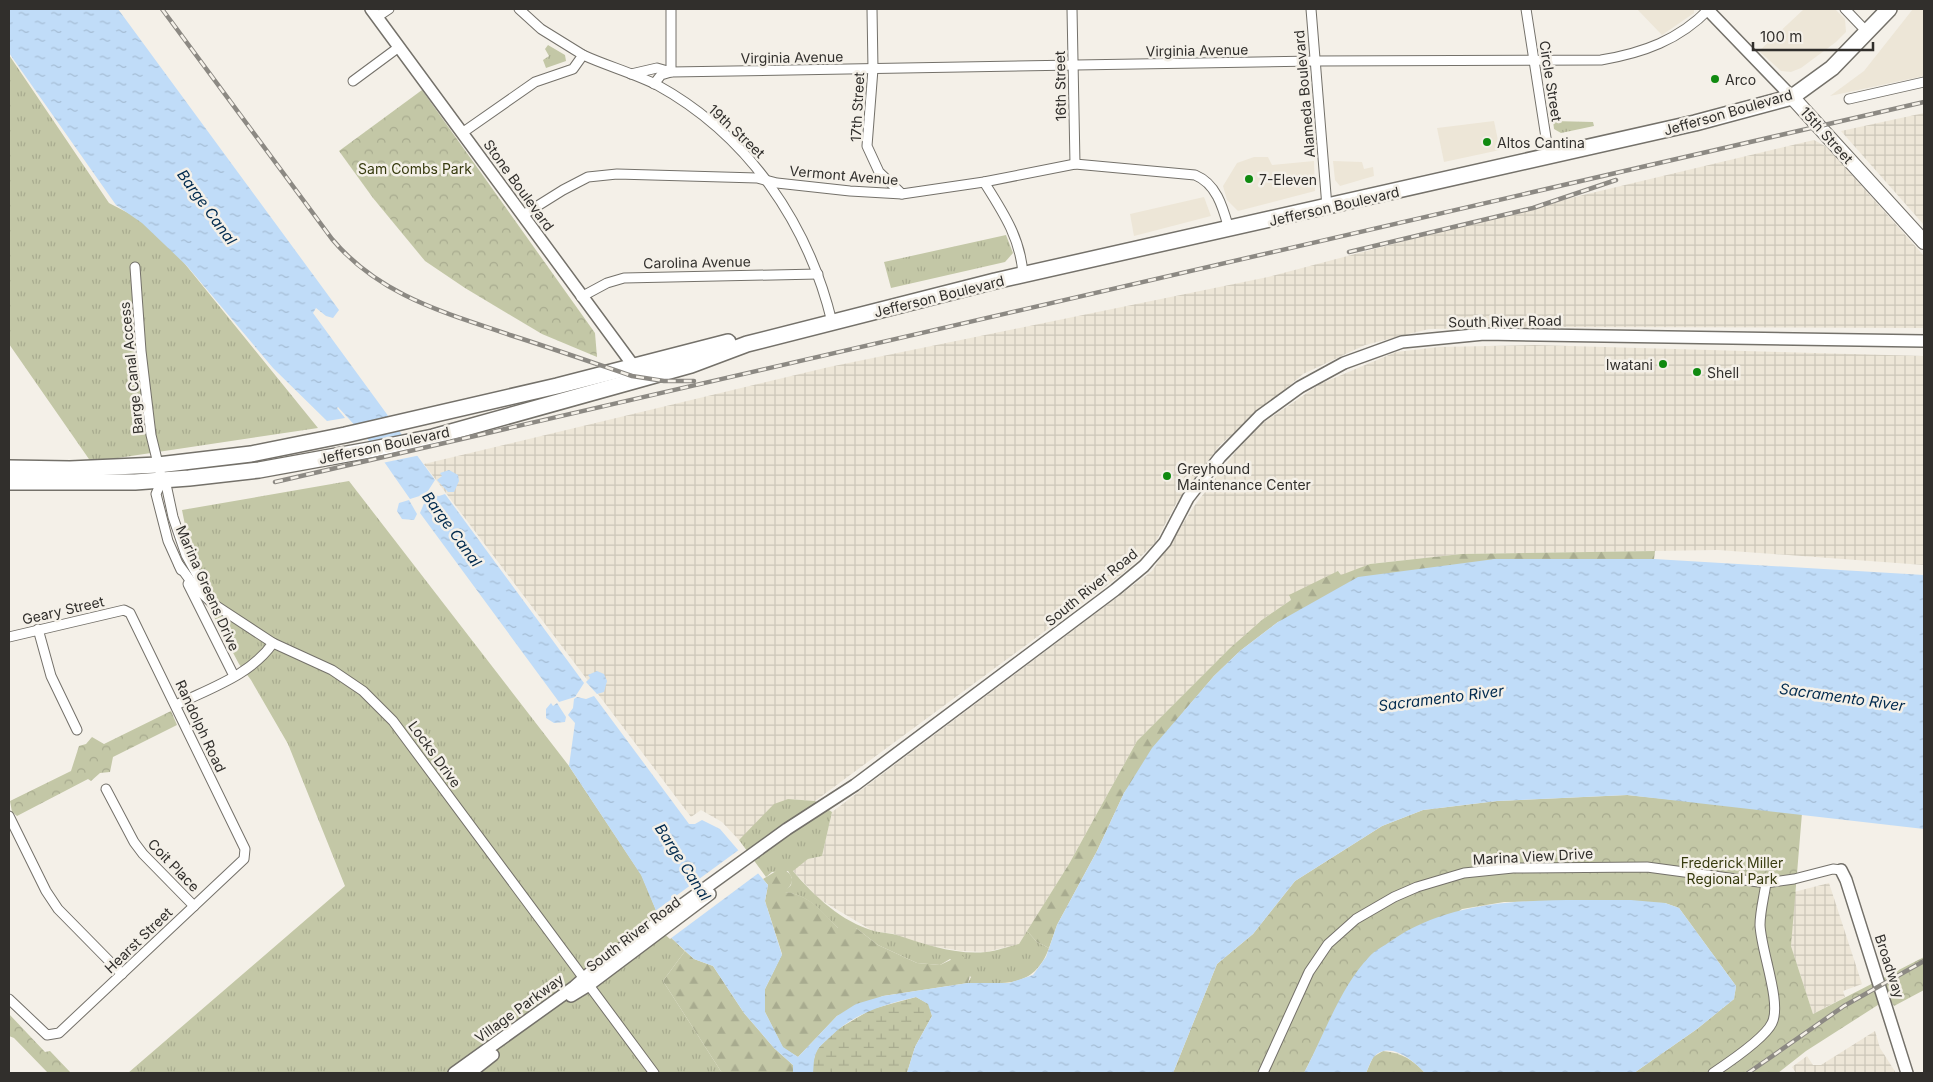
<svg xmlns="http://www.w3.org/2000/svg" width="1933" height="1082" font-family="Inter,sans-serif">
<defs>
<pattern id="industrial-grid" width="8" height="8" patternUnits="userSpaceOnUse" patternTransform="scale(1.25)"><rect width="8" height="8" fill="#ede6d7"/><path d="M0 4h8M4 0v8" fill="none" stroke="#ccc6b9"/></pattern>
<pattern id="grass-tufts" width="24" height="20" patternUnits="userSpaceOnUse" patternTransform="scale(1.25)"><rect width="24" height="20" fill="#c3c7a6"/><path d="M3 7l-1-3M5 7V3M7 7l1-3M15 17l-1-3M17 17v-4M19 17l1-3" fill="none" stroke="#a8ab8f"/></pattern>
<pattern id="forest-firs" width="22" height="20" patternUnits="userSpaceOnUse" patternTransform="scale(1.25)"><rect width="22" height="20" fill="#c3c7a6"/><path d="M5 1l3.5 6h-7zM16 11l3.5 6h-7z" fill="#a8ab8f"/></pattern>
<pattern id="wetland-marsh" width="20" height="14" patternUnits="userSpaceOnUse" patternTransform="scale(1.25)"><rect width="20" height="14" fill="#c3c7a6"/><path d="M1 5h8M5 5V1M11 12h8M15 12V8" fill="none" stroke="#a8ab8f"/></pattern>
<pattern id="park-crowns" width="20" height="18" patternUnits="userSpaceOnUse" patternTransform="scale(1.25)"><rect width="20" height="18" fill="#c3c7a6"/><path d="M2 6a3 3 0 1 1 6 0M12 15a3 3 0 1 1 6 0" fill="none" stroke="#a8ab8f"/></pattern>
<pattern id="water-ripples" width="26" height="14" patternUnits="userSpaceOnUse" patternTransform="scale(1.25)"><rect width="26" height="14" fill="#c0dcf8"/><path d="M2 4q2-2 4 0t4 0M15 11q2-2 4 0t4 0" fill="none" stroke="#a5bdd5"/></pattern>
</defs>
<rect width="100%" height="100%" fill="#f4f0e8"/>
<g fill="#ede6d7">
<polygon points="1637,9 1694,9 1694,13 1662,35"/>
<polygon points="1804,9 1835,9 1845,19 1846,32 1836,42 1801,68 1791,72 1781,71 1759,51"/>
<polygon points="1913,9 1924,9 1924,76 1830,96 1864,71"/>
<polygon points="1494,121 1500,150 1444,162 1437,128"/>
<polygon points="1254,157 1268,157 1272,165 1314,161 1315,191 1238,211 1227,200 1223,186 1237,163"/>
<polygon points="1333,161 1362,162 1364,169 1373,167 1374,176 1340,186 1335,180"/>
<polygon points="1204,197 1211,216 1134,236 1130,214"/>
</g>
<g fill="url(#industrial-grid)">
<polygon points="1924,113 1924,225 1841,131"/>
<polygon points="1814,140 1827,147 1924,256 1924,328 1551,327 1429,329 1365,345 1303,374 1220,445 1177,502 1155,543 1122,574 815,801 788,799 739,840 722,822 701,810 691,817 424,464 829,367 1268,277 1537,206"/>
<polygon points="1534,345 1924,356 1924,565 1718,550 1461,554 1370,564 1341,576 1339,571 1289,596 1291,600 1263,619 1230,648 1137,741 1069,864 1019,944 986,952 961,951 920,944 894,934 873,931 819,899 792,870 808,859 822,856 832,812 1152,571 1195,505 1237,450 1263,423 1320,384 1396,352 1439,347"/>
<polygon points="1829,883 1862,984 1843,991 1845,997 1813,1014 1791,946 1794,892"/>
<polygon points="1875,1031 1880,1048 1896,1073 1796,1073 1792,1067 1807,1056 1813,1065 1821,1065"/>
</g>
<g fill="url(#grass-tufts)">
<polygon points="548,45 565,55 566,61 546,68 543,60 549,56 545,49"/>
<polygon points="9,55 109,203 155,227 318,428 91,462 9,344"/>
<polygon points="1553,121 1593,122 1594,126 1561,133 1554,129"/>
<polygon points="1006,235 1013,253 1005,262 891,288 884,262"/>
<polygon points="349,481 569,766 642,876 665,932 685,951 663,981 722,1073 128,1073 345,886 288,744 251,680 239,664 197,585 182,510"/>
<path d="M 788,799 L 815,801 L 832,812 L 822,856 L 808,859 L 793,871 C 814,896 842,922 874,931 C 883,933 892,933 900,936 C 927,945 957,955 986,952 C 997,951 1009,946 1019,944 L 1027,931 L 1037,942 L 1049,948 C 1034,989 1004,983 968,983 L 971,977 L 950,959 L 940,965 L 917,963 L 878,945 L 856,928 L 838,928 C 822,912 808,894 784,892 L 791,885 L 792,878 L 788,871 L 772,872 L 766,877 L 739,840 L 774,804 Z"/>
</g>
<g fill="url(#forest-firs)">
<polygon points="1655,551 1654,559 1495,559 1278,622 1240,651 1214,676 1185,710 1124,793 1097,851 1057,925 1049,948 1037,942 1027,931 1069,864 1137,741 1230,648 1263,619 1291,600 1289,595 1338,571 1341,575 1370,564 1461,554"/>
<path d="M 781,868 C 795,875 795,881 785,892 C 808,894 823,912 838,928 L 856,928 L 878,945 L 917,963 L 940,965 L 961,955 L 968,960 L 972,968 L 968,983 L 883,996 L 837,1016 L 798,1057 L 783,1048 L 765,1012 L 765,989 L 782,954 L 765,901 L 768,885 L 763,879 Z"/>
<polygon points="685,951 694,959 713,966 744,1013 774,1048 793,1065 793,1073 722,1073 663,981"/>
</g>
<polygon fill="url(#wetland-marsh)" points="916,997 929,1004 932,1016 915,1047 907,1073 813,1073 813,1062 817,1049 838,1029 872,1009"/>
<g fill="url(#park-crowns)">
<polygon points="422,90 595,333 597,357 542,334 465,288 425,261 373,198 339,151"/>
<polygon points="171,711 177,725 113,757 110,772 100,773 91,781 88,779 17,816 12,812 10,801 71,771 79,746 86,744 92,737 104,744"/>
<polygon points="1627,795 1802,813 1791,946 1813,1014 1924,957 1924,990 1894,1006 1892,1003 1881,1003 1806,1051 1778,1073 1634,1073 1697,1029 1734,999 1736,986 1679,908 1665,903 1571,901 1504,902 1462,909 1346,990 1304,1073 1173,1073 1217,964 1253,934 1295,881 1382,826 1423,810 1497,801"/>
<polygon points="9,1014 45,1052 50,1051 71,1073 48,1073 14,1038 9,1036"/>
<path d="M 1383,1051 C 1402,1053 1412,1059 1425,1073 L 1366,1073 L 1373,1057 Z"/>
</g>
<g fill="url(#water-ripples)">
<polygon points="9,9 118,9 339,310 333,318 326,316 316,308 313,313 435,480 426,494 410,499 371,443 338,407 337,408 345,418 327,421 273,368 187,266 142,223 116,205 9,53"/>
<polygon points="449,470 458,475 459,481 454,492 448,492 437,480 442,476 440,473"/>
<polygon points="428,494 439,496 445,494 584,683 575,697 559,702 420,513"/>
<polygon points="409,500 417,514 414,520 402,519 397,511 399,503"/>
<path d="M 1495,559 L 1654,559 L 1924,575 L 1924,829 L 1627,795 L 1497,801 L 1423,810 L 1382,826 L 1295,881 L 1253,934 L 1217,964 L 1173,1073 L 907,1073 L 915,1047 L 932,1016 L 928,1004 L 916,997 C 883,1005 854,1013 830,1037 C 826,1041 819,1046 817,1051 C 813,1058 814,1066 813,1073 L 793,1073 L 793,1065 L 774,1048 L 744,1013 L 713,966 L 694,959 L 665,932 L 641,875 L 569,766 L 575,723 L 568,715 L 573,708 L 574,699 L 577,697 L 586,699 L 594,696 L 689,824 L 695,824 L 702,820 L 720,829 L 768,885 L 765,901 L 782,955 L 765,989 L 765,1012 L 783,1047 L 798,1057 L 837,1016 L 856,1004 L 883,996 L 968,983 L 1009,983 L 1033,975 L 1046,957 L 1057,925 L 1097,851 L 1124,793 L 1152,748 L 1214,676 L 1240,651 L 1278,622 L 1358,577 Z"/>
<polygon points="597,671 604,674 607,681 604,692 597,694 586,682 590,678 588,675"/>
<polygon points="551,703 553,706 557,703 566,717 565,722 554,723 546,718 546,709"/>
<path d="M 1631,900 L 1665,903 L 1679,908 L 1736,986 L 1734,999 L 1697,1029 L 1634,1073 L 1425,1073 C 1414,1061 1388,1039 1373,1058 C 1370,1062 1368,1069 1366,1073 L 1304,1073 C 1323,1037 1341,986 1369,957 C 1375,950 1384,946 1391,941 C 1460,893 1551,901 1631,900 Z"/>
</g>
<g fill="#f4f0e8">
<polygon points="407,436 421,455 382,463 369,445"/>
<polygon points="740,849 760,872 670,939 663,933 654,912"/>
</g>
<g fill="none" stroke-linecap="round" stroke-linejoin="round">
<g stroke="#74716a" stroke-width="11">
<g id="minor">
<polyline points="519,9 541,29 583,55"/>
<polyline points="872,9 873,69 867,146 879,172 902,194"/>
<polyline points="1072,9 1075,164"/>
<polyline points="1311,9 1327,207"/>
<polyline points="1526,9 1549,157"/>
<polyline points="1845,9 1868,33"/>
<polyline points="377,17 389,9"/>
<polyline points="631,74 657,68 671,72 671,9"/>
<polyline points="353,81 399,47"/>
<path d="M 654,84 L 661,75 L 671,72 L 1315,61 L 1601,60 C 1643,53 1679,40 1709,9"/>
<polyline points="1849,99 1924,82"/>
<path d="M 462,133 L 535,82 L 573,69 L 583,55 C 607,66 633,73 657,85 C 748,135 808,223 832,322"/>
<path d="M 984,182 C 1003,212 1021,239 1023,275"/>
<path d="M 523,215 L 563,190 L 588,177 L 617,174 L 757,178 L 777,183 L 850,191 L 902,194 L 984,182 L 1075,164 L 1195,175 C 1217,184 1223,208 1229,229"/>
<polyline points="135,267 141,351 151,435 162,480 167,489 173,517 186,555 209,596"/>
<polyline points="581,297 607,283 624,278 818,274"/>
<polyline points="162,480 156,494 168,541 181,570"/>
<polyline points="179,565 195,587 212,603 273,643 332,670 363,691 393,721 654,1073"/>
<polyline points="188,584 234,676"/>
<polyline points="38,629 51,676 77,730"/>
<polyline points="9,637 124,610 130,613 245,849 244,859 59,1033 47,1035 9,999"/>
<path d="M 176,705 C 210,688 251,675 273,643"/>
<polyline points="106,789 134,842 143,854 194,906"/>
<polyline points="9,816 46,891 58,909 122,974"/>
<polyline points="1263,1073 1309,972 1328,944 1356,919 1394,897 1417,887 1464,873 1513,868 1647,867 1766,883 1794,879 1833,869 1841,870"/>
<path d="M 1713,1073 C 1728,1063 1765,1038 1772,1023 C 1782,1003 1761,951 1760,925 C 1760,912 1764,897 1766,883"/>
</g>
</g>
<g stroke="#74716a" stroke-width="14">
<g id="tertiary">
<polyline points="371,9 638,372"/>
<polyline points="1707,9 1792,97"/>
<polyline points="1841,870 1846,880 1907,1073"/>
<polyline points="571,996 589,985 710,894"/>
<polyline points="454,1073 574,987 599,965 787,829 855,785 1115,590 1144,566 1165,542 1188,498 1220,457 1260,416 1300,387 1344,363 1402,342 1484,334 1924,341"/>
<polyline points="470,1073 493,1055"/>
</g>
</g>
<g stroke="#74716a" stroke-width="16">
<polyline id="secondary" points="1792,97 1924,242"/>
</g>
<g stroke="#74716a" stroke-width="18">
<g id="primary">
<polyline points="9,468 70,469 158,465 251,454 345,435 557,386 728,342"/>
<polyline points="9,482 135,482 189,478 259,470 369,450 433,437 691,365 747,344 995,281 1695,123 1792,97 1832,68 1889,9"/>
</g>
</g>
<use href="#minor" stroke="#fff" stroke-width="9"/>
<use href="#tertiary" stroke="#fff" stroke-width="11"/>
<use href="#secondary" stroke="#fff" stroke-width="14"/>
<use href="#primary" stroke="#fff" stroke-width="15"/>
<g stroke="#8c8983" stroke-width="4.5">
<g id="rail">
<path d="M 162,9 L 332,239 C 379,295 443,312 510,335 C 551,348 591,362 632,376 L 664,381 L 694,381"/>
<polyline points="1349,252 1533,208 1616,180"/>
<polyline points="275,482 1924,102"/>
<polyline points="1748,1073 1844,1006 1924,961"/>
</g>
</g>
<use href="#rail" stroke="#f4f0e8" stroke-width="2.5" stroke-dasharray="8" stroke-linecap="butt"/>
</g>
<g fill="#108a10" stroke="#f4f0e8" stroke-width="2">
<circle cx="1715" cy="79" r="5"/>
<circle cx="1487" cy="142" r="5"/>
<circle cx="1249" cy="179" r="5"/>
<circle cx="1663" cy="364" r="5"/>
<circle cx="1697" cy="372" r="5"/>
<circle cx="1167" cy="476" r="5"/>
</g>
<g text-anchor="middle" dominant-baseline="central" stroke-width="5" stroke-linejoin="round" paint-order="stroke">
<g font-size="14" fill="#312f2c" stroke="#f4f0e8">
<text transform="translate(1197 50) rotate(-1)">Virginia Avenue</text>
<text transform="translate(792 57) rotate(-1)">Virginia Avenue</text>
<text transform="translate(1551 81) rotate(81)">Circle Street</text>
<text transform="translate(1060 86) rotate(-91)">16th Street</text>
<text transform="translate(1304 94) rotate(-95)">Alameda Boulevard</text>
<text transform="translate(857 107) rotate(-87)">17th Street</text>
<text transform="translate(1728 112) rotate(-16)">Jefferson Boulevard</text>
<text transform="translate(737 131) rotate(43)">19th Street</text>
<text transform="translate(1827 135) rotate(48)">15th Street</text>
<text transform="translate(844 175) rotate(5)">Vermont Avenue</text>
<text transform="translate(519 185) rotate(54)">Stone Boulevard</text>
<text transform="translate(1334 206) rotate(-13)">Jefferson Boulevard</text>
<text transform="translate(697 262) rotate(-1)">Carolina Avenue</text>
<text transform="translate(939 296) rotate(-14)">Jefferson Boulevard</text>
<text transform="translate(1505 321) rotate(-1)">South River Road</text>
<text transform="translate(131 368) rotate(-96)">Barge Canal Access</text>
<text transform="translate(384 445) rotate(-12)">Jefferson Boulevard</text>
<text transform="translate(1091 587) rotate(-39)">South River Road</text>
<text transform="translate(208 588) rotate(66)">Marina Greens Drive</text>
<text transform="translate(63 610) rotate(-13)">Geary Street</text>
<text transform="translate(201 726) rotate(65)">Randolph Road</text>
<text transform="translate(435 754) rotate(54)">Locks Drive</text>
<text transform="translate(1533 856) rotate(-3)">Marina View Drive</text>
<text transform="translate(174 865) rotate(46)">Coit Place</text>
<text transform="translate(633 934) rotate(-37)">South River Road</text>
<text transform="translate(138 940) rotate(-44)">Hearst Street</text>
<text transform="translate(1890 966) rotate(72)">Broadway</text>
<text transform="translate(519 1008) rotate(-36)">Village Parkway</text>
</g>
<g font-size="14" fill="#312f2c" stroke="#f4f0e8" text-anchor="start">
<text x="1725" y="79">Arco</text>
<text x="1497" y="142">Altos Cantina</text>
<text x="1259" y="179">7-Eleven</text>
<text x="1653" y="364" text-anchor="end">Iwatani</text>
<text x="1707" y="372">Shell</text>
<text x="1177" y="468">Greyhound<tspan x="1177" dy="16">Maintenance Center</tspan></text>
</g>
<g font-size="14" fill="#373b0f" stroke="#f4f0e8">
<text x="415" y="168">Sam Combs Park</text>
<text x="1732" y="862">Frederick Miller<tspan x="1732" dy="16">Regional Park</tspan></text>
</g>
<g font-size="15" font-style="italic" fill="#002a4e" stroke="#f4f0e8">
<text transform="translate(207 207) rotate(54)">Barge Canal</text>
<text transform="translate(452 529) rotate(54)">Barge Canal</text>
<text transform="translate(1842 697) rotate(8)">Sacramento River</text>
<text transform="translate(1441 698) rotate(-7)">Sacramento River</text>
<text transform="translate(683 862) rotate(57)">Barge Canal</text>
</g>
</g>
<rect width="1933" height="1082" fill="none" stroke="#312f2c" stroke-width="20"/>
<path d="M1753 42v8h120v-8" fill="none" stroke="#312f2c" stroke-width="2.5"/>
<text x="1760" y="42" font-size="15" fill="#312f2c" stroke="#f4f0e8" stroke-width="4" paint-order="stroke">100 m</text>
</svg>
